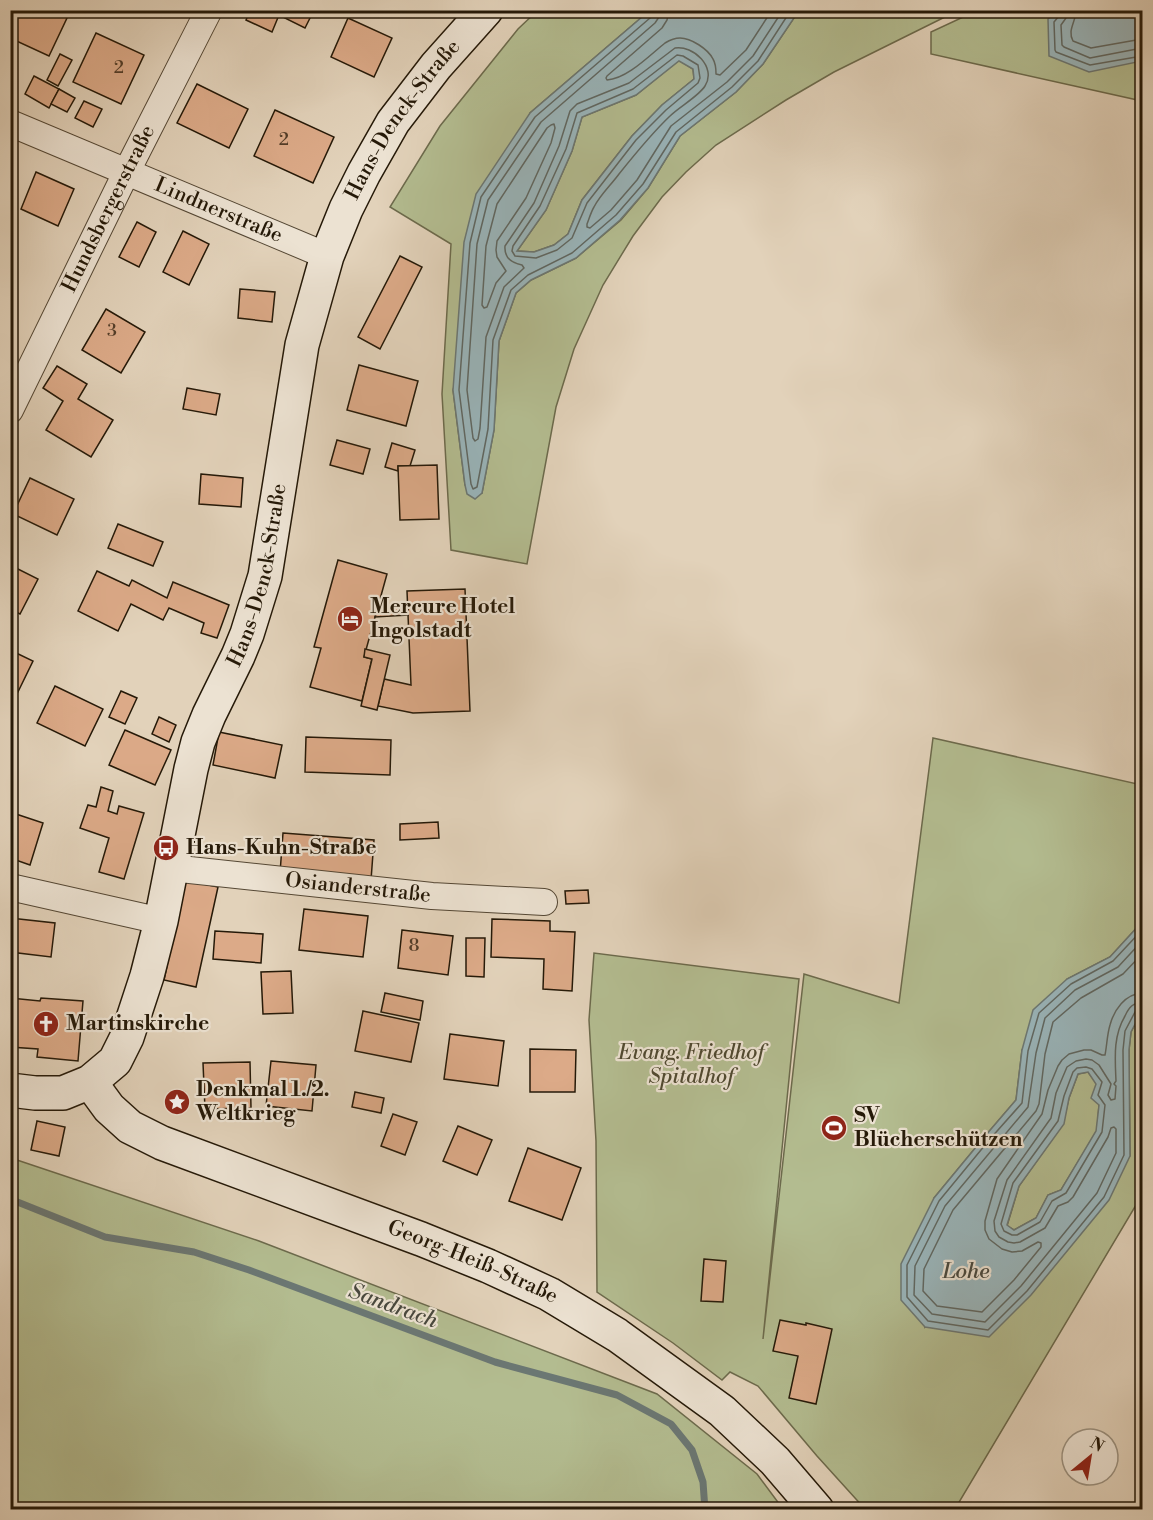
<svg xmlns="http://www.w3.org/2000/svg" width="1153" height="1520" font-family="'Libre Bodoni',serif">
<rect width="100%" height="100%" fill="#e2d2ba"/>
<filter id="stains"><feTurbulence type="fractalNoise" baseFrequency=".00333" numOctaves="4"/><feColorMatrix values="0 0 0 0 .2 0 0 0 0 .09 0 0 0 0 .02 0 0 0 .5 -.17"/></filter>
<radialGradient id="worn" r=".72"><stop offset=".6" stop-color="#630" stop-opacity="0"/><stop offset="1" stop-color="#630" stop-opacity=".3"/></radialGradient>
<g fill="#b3bc90" stroke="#6c6a4c" stroke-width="1.5">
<polygon points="537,11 649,11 530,113 453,390 465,485 482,493 494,430 499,341 516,293 531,280 576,258 621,220 648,188 680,136 736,92 763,64 794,18 797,11 957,11 834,72 786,100 716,145 686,172 662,197 633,236 603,285 574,349 556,407 527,564 451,550 442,394 451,244 390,207 440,126 518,29"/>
<polygon points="976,11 1142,11 1142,101 931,54 931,32"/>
<polygon points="679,60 693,69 694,79 662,105 632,136 582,200 568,234 554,245 534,252 517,251 546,210 572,151 582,117 636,95"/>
<polygon points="933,738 1142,785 1142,922 1110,957 1067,979 1022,1050 1016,1100 986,1135 934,1198 925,1327 1130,1156 1129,1050 1131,1032 1142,1011 1142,1195 955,1509 865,1509 817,1456 758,1386 730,1372 722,1380 673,1343 597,1292 596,1141 589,1020 594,953 799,979 763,1339 804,974 899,1003"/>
<polygon points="1088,1072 1097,1084 1099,1105 1097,1131 1061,1190 1048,1195 1036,1218 1014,1230 1007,1226 1019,1186 1063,1124 1069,1098 1078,1074"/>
<polygon points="11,1158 259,1241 657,1394 757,1474 783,1509 11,1509"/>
</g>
<g fill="#99b5bb" stroke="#6b7773" stroke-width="1.5" fill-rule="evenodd">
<path d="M 649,11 L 797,11 L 794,18 L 763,64 L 736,92 L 680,136 L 648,188 L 620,220 L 576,258 L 531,280 L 516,293 L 499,341 L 494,430 L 482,493 L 475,499 L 467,494 L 465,485 L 453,390 L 464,242 L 476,194 L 530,113 ZM 679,61 L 693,69 L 694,79 L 662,105 L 632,136 L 582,200 L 568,234 L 554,245 L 534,252 L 517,251 L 546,210 L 572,151 L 582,117 L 636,95 Z"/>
<polygon points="1056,11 1142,11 1142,61 1089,72 1049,56 1048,19"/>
<path d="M 1142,922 L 1142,1011 L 1131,1032 L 1129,1050 L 1130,1156 L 1109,1200 L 1031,1295 L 989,1337 L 925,1327 L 901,1300 L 901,1264 L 934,1198 L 986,1135 L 1016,1100 L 1022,1050 L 1033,1010 L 1067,979 L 1110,957 ZM 1088,1072 L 1096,1084 L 1091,1098 L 1099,1105 L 1096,1131 L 1061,1190 L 1048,1195 L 1036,1218 L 1014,1230 L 1007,1225 L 1019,1186 L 1064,1124 L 1069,1098 L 1078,1074 Z"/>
</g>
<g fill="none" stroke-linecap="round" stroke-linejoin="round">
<g stroke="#5f6762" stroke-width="1.5">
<polyline points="652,10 650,18 535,117 481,197 470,243 459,390 471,484 473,489 477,487 488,429 493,340 511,290 528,275 572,253 616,215 643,184 676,132 732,87 758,61 791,10"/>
<path d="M 660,10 L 659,17 L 655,23 L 541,122 L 488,200 L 477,244 L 467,390 L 473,438 L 475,441 L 478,439 L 480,428 L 486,337 L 504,287 L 524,268 L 522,265 C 511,263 504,258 505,246 L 534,203 L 559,146 L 570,111 L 577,104 L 629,83 L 675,48 C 693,45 717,67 705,86 C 699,96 679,107 670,116 C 651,134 635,154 619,174 C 611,185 600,195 594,207 C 591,212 589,219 587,224 L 587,227 L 590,228 L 611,210 L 637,180 L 671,126 L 727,82 L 753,56 L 783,10"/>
<path d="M 669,10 L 667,20 L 662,28 L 607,76 L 606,78 L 607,80 C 627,79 650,55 665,43 C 670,40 674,38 680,38 C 691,38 708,49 713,59 C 716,64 716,69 716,74 L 720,75 L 746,50 L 772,10"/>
<polyline points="1060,10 1059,16 1054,22 1055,50 1056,52 1090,65 1142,56"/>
<polyline points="1067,10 1066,18 1061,25 1062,45 1064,47 1090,58 1142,48"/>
<path d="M 1076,10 C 1076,22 1067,30 1073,41 L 1091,48 L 1142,39"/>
<polygon points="677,55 683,56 698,65 700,78 698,83 666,110 636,140 587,203 572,238 557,250 536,258 515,256 512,251 513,246 540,206 566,149 577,113 633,89"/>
<polygon points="554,124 555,128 551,143 526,198 497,241 496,250 497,257 506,271 496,283 487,307 484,308 482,305 486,246 497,204 547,128 551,125"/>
<polyline points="1142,930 1113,961 1071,984 1039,1013 1028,1051 1022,1103 990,1139 939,1201 907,1265 907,1297 928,1321 988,1330 1027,1291 1104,1197 1124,1155 1123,1050 1125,1031 1135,1012 1139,1010 1142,1010"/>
<path d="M 1142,941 L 1118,967 L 1075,990 L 1045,1018 L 1036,1053 L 1028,1107 L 945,1206 L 915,1266 L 914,1295 L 932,1314 L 985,1322 L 1021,1286 L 1097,1193 L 1116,1153 L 1116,1129 L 1114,1127 L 1111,1128 L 1108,1137 L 1073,1197 L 1068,1202 L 1058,1206 L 1045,1228 L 1020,1242 L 1014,1243 L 1008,1242 L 999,1237 L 995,1231 L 994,1221 L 1007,1180 L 1051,1118 L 1056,1093 L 1067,1067 L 1076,1061 L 1086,1059 L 1092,1060 L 1099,1065 L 1111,1084 L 1108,1095 L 1111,1100 L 1115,1099 L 1116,1086 L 1114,1084 L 1116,1081 C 1115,1058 1113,1036 1125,1016 C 1129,1007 1133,1003 1142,1002"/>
<path d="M 1142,954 L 1123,974 L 1081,998 L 1053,1022 L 1045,1054 L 1039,1104 L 1036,1111 L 953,1210 L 924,1269 L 923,1291 L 937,1306 L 982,1312 L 1014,1280 L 1041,1247 L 1041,1243 L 1038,1242 L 1022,1251 L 1012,1252 L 1002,1249 L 989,1239 L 985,1230 L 985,1221 L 997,1179 L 1042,1114 L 1048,1090 L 1058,1066 L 1062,1060 L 1069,1054 L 1084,1050 L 1091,1050 L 1102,1055 L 1105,1055 C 1107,1045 1107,1035 1110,1025 C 1114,1010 1125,994 1142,993"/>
<polygon points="1086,1067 1092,1069 1102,1082 1098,1095 1105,1105 1102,1132 1066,1193 1052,1201 1040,1222 1017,1235 1012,1235 1004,1231 1001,1224 1013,1183 1058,1121 1064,1096 1073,1072 1077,1068"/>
</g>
<polyline stroke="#6b7773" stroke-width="7" points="10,1199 105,1237 194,1252 249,1270 495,1362 617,1395 671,1424 692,1450 703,1482 705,1510"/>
</g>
<g fill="#dcaa88" stroke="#251908" stroke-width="1.5">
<polygon points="16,10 51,10 67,18 49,56 10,38 10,23"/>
<polygon points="250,10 314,10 305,28 279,15 272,32 246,20"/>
<polygon points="348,18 392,38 374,77 331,57"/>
<polygon points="96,33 144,55 121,104 73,82"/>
<polygon points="60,54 72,60 58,86 47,80"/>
<polygon points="34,76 59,89 49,108 25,94"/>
<polygon points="197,84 248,109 229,148 177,123"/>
<polygon points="59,89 75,98 67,112 51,104"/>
<polygon points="84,101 102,109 93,127 75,118"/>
<polygon points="275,110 334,137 313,183 254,156"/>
<polygon points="36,172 74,189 58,226 21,209"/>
<polygon points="137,222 156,232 139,267 119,257"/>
<polygon points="183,231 209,244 189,285 163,272"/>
<polygon points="400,256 422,267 380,349 358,337"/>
<polygon points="240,289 275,292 272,322 238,318"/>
<polygon points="106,309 145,332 121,373 82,350"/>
<polygon points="359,365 418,381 406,426 347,410"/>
<polygon points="57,366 87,384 78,399 113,420 91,457 46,430 63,401 43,388"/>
<polygon points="187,388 220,394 216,415 183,409"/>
<polygon points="337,440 370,449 363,474 330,465"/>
<polygon points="392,443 415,450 410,466 398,466 398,471 385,467"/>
<polygon points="437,465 439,519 400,520 398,466"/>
<polygon points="201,474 243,478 241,507 199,504"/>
<polygon points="30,478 74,499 57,535 13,514"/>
<polygon points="118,524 163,542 153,566 108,548"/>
<polygon points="338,560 387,574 364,657 372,659 362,701 310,687 321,648 314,647"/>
<polygon points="10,565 38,579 20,614 10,609"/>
<polygon points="97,571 129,586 132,580 167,598 173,582 229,605 217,638 201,633 204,623 169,608 163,620 131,604 118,631 78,611"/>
<polygon points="465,589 470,711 413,713 378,706 384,679 411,685 407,591"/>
<polygon points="408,607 408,615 375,617 378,608"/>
<polygon points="365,649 390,655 377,710 361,706 372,659 364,657"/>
<polygon points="10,650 33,661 15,698 10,697"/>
<polygon points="55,686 103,709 85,746 37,723"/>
<polygon points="121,691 137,698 125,724 109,717"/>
<polygon points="159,717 176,725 169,742 152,734"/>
<polygon points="125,730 171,750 155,785 109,765"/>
<polygon points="219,732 282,745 275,778 213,765"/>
<polygon points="306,737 391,740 390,775 305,772"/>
<polygon points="101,787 113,791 108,811 117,814 119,806 144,813 124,879 99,872 109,838 80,828 88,805 96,807"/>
<polygon points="10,812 43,823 30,865 10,858"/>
<polygon points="438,822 439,838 400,840 400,824"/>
<polygon points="283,833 374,840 371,880 280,873"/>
<polygon points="185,880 218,887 196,987 164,980"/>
<polygon points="588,890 589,903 566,904 565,891"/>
<polygon points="304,909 368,916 363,957 299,950"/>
<polygon points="10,918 55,923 51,957 10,952"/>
<polygon points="492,919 550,921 550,931 575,932 572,991 543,989 544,959 491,957"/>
<polygon points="402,930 453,936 448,975 398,968"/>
<polygon points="215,931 263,934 261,963 213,959"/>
<polygon points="466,938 485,938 484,977 466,976"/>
<polygon points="291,971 293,1013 263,1014 261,972"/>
<polygon points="385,993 423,1001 420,1020 381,1012"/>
<polygon points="10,998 40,1001 41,998 83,1001 78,1061 37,1057 38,1049 10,1047"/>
<polygon points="363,1011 419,1023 411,1062 355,1051"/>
<polygon points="450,1034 504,1041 498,1086 444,1079"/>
<polygon points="530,1049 576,1050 575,1092 530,1092"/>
<polygon points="271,1061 316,1065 312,1111 266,1106"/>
<polygon points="250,1062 251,1108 205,1109 203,1063"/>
<polygon points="355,1092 384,1098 381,1113 352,1107"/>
<polygon points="393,1114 417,1122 405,1155 381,1146"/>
<polygon points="37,1121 65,1127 59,1156 31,1150"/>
<polygon points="458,1126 492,1140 477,1175 443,1161"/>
<polygon points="528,1148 581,1168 562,1220 509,1201"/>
<polygon points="704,1259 726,1261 723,1302 701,1301"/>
<polygon points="780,1320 806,1325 806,1323 832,1329 816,1404 789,1398 798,1356 773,1351"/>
</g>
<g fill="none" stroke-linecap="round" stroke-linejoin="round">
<g stroke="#544734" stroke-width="28">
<g id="street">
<path id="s1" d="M 10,123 L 327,256"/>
<path id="s2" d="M 10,410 L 126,173 L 209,10"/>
<path id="s3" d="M 171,868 L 432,896 L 544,902"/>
<polyline points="10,887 161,921"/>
</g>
</g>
<g stroke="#251908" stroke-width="36">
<g id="secondary">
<path id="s4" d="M 90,1082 L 109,1108 L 130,1127 L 162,1143 L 421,1239 L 488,1266 L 549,1294 L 617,1335 L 722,1411 L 775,1461 L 817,1510"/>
<path id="s5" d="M 10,1090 L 35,1093 L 63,1093 L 90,1082 L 115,1061 L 127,1037 L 147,976 L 161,921 L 191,769 L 198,742 L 209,715 L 238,656 L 247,634 L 265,576 L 302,345 L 327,256 L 346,209 L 364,173 L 393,122 L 436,66 L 486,10"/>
</g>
</g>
<use href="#street" stroke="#ece2d2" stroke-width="26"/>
<use href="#secondary" stroke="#ece2d2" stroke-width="33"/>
</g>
<defs>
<g id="hotel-disc" transform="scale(1.35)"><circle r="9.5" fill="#8f2418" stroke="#ece2d2"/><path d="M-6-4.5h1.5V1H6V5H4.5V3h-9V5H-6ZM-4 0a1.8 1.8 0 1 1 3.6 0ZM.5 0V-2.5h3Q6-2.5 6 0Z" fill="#fff"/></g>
<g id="bus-disc" transform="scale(1.35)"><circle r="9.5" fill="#8f2418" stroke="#ece2d2"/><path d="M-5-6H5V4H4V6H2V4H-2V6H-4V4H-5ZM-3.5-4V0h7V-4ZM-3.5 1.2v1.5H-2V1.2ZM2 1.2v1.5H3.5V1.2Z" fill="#fff"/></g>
<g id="church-disc" transform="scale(1.35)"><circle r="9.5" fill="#8f2418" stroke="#ece2d2"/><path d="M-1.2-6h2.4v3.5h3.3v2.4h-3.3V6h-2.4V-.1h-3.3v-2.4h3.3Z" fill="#fff"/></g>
<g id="sight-disc" transform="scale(1.35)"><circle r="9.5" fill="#8f2418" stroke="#ece2d2"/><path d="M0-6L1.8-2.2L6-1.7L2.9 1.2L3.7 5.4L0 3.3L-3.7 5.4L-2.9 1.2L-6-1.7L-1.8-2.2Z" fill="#fff"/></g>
<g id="stadium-disc" transform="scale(1.35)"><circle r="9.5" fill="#8f2418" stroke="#ece2d2"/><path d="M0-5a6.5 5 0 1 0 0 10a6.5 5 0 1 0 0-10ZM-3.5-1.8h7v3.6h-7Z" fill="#fff"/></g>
</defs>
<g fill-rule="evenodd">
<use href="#hotel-disc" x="350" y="619"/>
<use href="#bus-disc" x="166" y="848"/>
<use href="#church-disc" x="46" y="1024"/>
<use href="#sight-disc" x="177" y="1102"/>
<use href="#stadium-disc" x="834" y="1128"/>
</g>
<g text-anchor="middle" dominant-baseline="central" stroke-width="4.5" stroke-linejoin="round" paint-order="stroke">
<g font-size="18" fill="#533d28">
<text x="119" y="67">2</text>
<text x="284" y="139">2</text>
<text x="112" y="330">3</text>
<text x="414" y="945">8</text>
</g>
<g font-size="21" fill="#251908" stroke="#ece2d2">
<text stroke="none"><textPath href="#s5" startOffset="1108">Hans-Denck-Straße</textPath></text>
<text stroke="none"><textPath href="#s2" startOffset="224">Hundsbergerstraße</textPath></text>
<text stroke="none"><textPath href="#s1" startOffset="226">Lindnerstraße</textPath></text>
<text stroke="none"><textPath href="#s5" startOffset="624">Hans-Denck-Straße</textPath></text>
<text stroke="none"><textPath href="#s3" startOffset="188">Osianderstraße</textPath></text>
<text stroke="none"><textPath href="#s4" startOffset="429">Georg-Heiß-Straße</textPath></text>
</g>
<g font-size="21" font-weight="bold" fill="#251908" stroke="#ece2d2" text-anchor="start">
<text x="370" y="607">Mercure Hotel<tspan x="370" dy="24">Ingolstadt</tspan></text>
<text x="186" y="848">Hans-Kuhn-Straße</text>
<text x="66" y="1024">Martinskirche</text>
<text x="196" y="1090">Denkmal 1./2.<tspan x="196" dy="24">Weltkrieg</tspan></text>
<text x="854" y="1116">SV<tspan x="854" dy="24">Blücherschützen</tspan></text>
</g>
<g font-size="21" font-style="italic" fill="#504a31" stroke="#ece2d2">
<text x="691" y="1053">Evang. Friedhof<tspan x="691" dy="24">Spitalhof</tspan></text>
</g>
<g font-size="22" font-style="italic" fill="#48483e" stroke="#ece2d2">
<text x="966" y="1271">Lohe</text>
<text transform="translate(393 1306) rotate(20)">Sandrach</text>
</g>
</g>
<rect width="1153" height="1520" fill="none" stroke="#e2d2ba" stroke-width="36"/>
<rect x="12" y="12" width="1129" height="1496" fill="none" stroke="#251908" stroke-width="3"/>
<rect x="18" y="18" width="1117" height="1484" fill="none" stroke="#251908" stroke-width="1.5"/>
<g transform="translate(1090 1457) rotate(30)"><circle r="28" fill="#ece2d2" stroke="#9c9281" stroke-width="1.5"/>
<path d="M0-4.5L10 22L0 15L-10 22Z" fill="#8f2418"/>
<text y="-9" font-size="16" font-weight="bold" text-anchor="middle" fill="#251908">N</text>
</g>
<rect width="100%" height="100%" filter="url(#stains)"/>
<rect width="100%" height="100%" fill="url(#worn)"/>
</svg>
